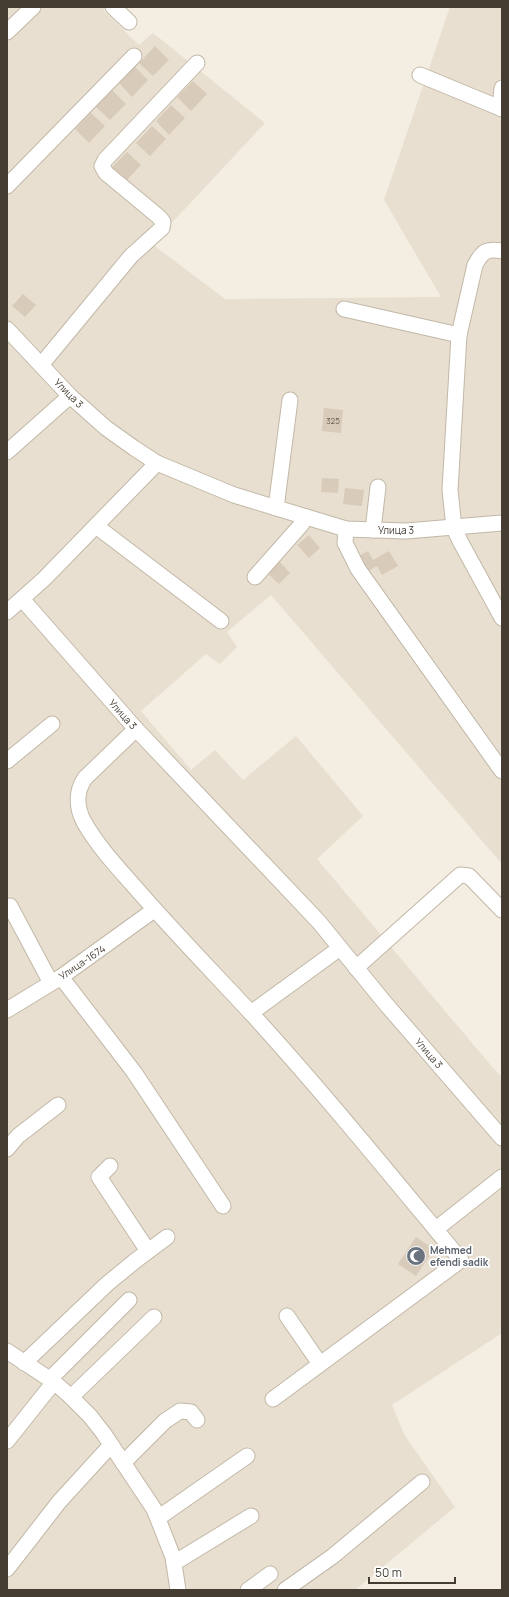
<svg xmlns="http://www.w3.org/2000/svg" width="509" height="1597" font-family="Manrope,sans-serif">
<rect width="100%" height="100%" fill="#f3ede2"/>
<polygon fill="#e8dfd0" points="7,7 106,7 103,10 139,45 153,33 265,123 152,244 225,299 441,297 384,200 450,7 502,7 502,864 271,595 227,632 237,647 220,664 206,654 141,711 191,770 215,750 243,780 296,736 363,816 317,859 493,1068 502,1077 502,1333 392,1405 405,1436 455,1507 355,1590 7,1590"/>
<g fill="#d9cbba">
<polygon points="155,46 169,60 153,76 139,63"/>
<polygon points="135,67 148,80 132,97 119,83"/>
<polygon points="193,81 207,94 191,111 177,97"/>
<polygon points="112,90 126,104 110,120 96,107"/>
<polygon points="171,105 185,118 169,135 156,121"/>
<polygon points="91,113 105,126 89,143 75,129"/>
<polygon points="152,126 166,139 150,156 136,143"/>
<polygon points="127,152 141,165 125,182 111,168"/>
<polygon points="23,294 36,305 25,317 12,306"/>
<polygon points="324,408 343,410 341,433 322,431"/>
<polygon points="322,478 339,479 338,493 321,492"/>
<polygon points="345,488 364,490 362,506 343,504"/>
<polygon points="309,535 320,548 309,558 297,545"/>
<polygon points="368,551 373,560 389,551 398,566 382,575 377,566 365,573 356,558"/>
<polygon points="279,561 290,573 279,584 267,573"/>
<polygon points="416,1237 434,1249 416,1276 398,1264"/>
</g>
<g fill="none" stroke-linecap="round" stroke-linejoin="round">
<g stroke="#c2b8a7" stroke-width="17">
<g id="minor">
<polyline points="113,7 129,22"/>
<polyline points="7,32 33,7"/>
<polyline points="420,75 500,108"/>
<polyline points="502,88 500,108 502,109"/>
<polyline points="7,186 134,56"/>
<path d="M 502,251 C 486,248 482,252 475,265 L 459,335 L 450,490 L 454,528 L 460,541 L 502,618"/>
<polyline points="344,309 459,335"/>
<polyline points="7,329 70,396 106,428 134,448 157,463 234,495 346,529 406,531 502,523"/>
<polyline points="41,365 131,256 162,228 163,222 159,217 106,173 102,166 105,160 197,63"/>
<polyline points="7,452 70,396"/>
<polyline points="276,508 290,400"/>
<polyline points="96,526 221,621"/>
<polyline points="346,529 345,543 358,569 502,771"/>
<polyline points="373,530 378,487"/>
<polyline points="255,577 301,525 306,517"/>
<polyline points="22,599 136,729 319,922 385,1003 502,1138"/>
<polyline points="7,612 44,579 157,463"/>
<path d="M 136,729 L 85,778 C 76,791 76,807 84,822 C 97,845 116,866 134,886 C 172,930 212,971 251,1013 C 324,1093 392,1177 461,1260 L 273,1399"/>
<polyline points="7,761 52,724"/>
<polyline points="10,906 51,983"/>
<polyline points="356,968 460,875 469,876 502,910"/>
<polyline points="61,977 134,1072 223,1206"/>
<polyline points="7,1010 61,977 154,910"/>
<polyline points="251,1013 340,948"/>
<polyline points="7,1149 18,1136 58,1105"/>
<polyline points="110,1166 99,1177 148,1251"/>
<polyline points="436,1229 502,1177"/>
<polyline points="287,1316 320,1364"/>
<polyline points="7,1351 54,1382 71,1397 90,1416 104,1434 154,1509 173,1557 178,1590"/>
<polyline points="24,1363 107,1284 135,1261 167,1237"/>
<polyline points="50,1379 129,1300"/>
<polyline points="71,1397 154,1317"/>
<polyline points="7,1441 54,1382"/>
<polyline points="123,1463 165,1421 180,1411 191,1412 197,1420"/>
<polyline points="158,1518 247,1456"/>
<polyline points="174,1563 251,1516"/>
<polyline points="7,1569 59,1502 111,1445"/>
<polyline points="248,1590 270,1574"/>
<polyline points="285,1590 333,1556 422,1482"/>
</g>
</g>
<use href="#minor" stroke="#fff" stroke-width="15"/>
</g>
<defs>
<g id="mosque-disc" transform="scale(1)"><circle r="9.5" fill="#6b7280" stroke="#fff"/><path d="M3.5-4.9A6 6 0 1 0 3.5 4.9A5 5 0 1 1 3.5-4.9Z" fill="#fff"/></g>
</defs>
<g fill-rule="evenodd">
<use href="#mosque-disc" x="416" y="1256"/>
</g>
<g text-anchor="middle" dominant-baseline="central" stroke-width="3.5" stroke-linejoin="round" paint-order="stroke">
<g font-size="8" fill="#6a6054">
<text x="333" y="420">325</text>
</g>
<g font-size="10" fill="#453d32" stroke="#fff">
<text transform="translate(69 393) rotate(45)">Улица 3</text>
<text x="396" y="530">Улица 3</text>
<text transform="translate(123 714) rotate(48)">Улица 3</text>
<text transform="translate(82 962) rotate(-34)">Улица-1674</text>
<text transform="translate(429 1053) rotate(49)">Улица 3</text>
</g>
<g font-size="10" font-weight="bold" fill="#5b616d" stroke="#fff" text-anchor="start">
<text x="430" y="1250">Mehmed<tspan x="430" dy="12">efendi sadik</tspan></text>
</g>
</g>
<rect width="509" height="1597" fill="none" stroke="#453d32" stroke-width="16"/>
<path d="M369 1577v6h86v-6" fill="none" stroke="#453d32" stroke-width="2"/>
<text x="375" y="1577" font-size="12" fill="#453d32" stroke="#ffffff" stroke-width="3" paint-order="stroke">50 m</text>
</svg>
